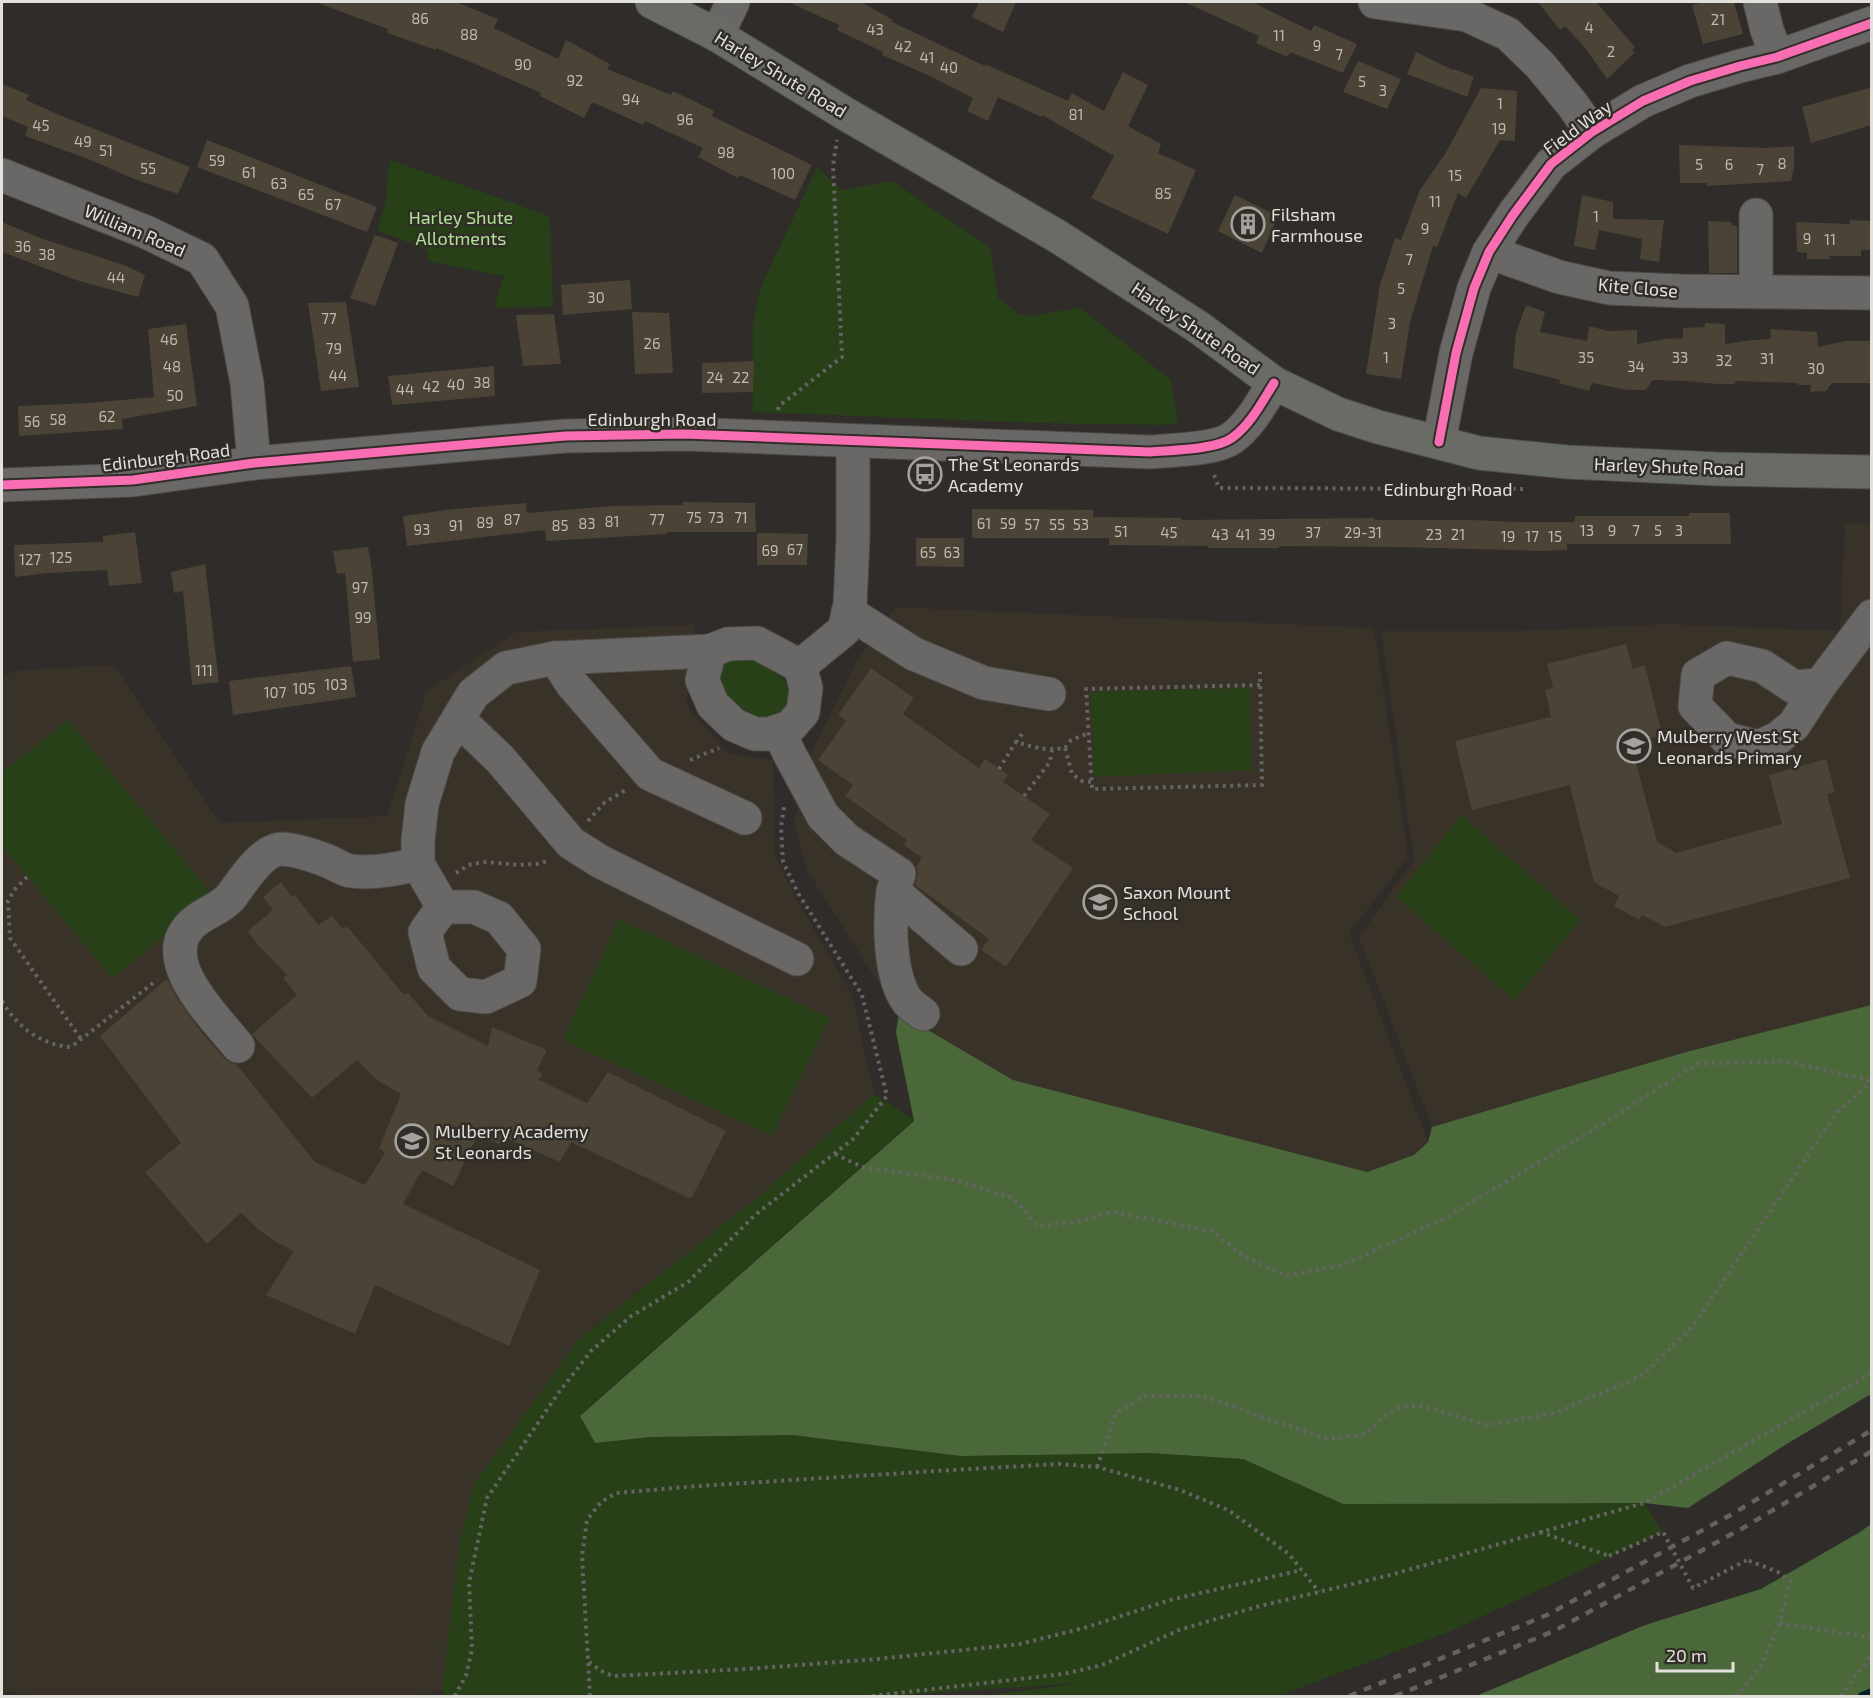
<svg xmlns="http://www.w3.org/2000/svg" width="1873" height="1698" font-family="'Exo 2',sans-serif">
<rect width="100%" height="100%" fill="#2f2c29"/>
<g fill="#393228">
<polygon points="1845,523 1871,523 1871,1005 1686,1052 1432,1127 1359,937 1414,860 1381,631 1516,631 1666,624 1840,631"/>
<polygon points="895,607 1374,628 1408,857 1349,933 1428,1142 1414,1155 1366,1172 1013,1080 896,1011 808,872 794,823 807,761 856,662"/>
<polygon points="694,625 686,705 728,753 773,760 775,856 799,903 852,995 874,1094 769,1188 578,1339 459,1546 442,1690 417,1696 39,1696 2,1691 2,675 22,670 114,665 220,823 387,816 427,691 516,632"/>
</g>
<g fill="#274017">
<polygon points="391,160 550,216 553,307 494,308 504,276 427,261 429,251 377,230 386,202 388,169"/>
<polygon points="817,167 842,190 892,181 990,248 998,298 1019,314 1029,316 1080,308 1171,380 1178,423 1163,425 1036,423 753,412 753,326 760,289"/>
<path d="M 748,655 C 777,668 807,689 776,720 L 760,720 L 728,704 L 718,679 C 724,661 728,657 748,655 Z"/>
<polygon points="1250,688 1252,770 1094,777 1091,692"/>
<polygon points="68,720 214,897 112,978 2,846 2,772"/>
<polygon points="1461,815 1581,920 1514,1000 1396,897"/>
<polygon points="619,919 830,1018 772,1136 563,1040"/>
<polygon points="874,1094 914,1120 580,1415 595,1443 651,1437 792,1435 961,1456 1149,1453 1243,1459 1343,1504 1644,1503 1663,1532 1451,1631 1278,1696 982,1696 1082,1683 886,1696 445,1696 442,1690 459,1546 474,1484 579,1339 758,1197"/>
</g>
<g fill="#4b683a">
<polygon points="1871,1005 1871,1394 1785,1445 1688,1508 1644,1503 1343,1504 1243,1459 1150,1453 961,1456 792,1435 651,1437 595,1443 580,1416 914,1121 896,1032 899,1013 1013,1080 1367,1172 1414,1155 1428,1142 1432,1127 1686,1052"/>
<polygon points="1871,1524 1871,1696 1476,1696 1645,1625 1761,1589 1860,1532"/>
</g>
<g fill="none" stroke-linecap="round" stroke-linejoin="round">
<polyline stroke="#092027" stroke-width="8" points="1862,1696 1872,1692"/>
</g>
<g fill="#4a4336">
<polygon points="320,2 456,2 498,19 494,28 558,59 566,40 610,64 607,69 671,95 673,91 714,111 712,116 812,165 795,200 740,175 738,178 698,157 703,148 645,121 643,125 592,102 584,118 540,96 541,93 478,65 436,48 436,50 387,33 388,29 320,4"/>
<polygon points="788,2 861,2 893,20 892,22 985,66 985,64 1068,101 1072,93 1104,111 1123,72 1148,85 1128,126 1161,144 1158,153 1196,170 1168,234 1091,198 1114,156 1042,115 1041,117 998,97 988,121 967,111 973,98 930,76 882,55 883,52 837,30 839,25"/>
<polygon points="979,2 1016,2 1003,32 972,17"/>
<polygon points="1184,2 1252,2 1311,31 1314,25 1357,44 1343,73 1290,52 1287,57 1256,43 1259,36"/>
<polygon points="1538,2 1596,2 1635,47 1632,50 1635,52 1607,79 1585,48 1565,26 1560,30"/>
<polygon points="1704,2 1734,2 1743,34 1703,44 1692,5"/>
<polygon points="1416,52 1453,70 1454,69 1474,77 1467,97 1407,74"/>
<polygon points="1358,61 1401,79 1387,109 1343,92"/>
<polygon points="2,84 29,95 26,100 57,114 190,167 178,194 137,180 88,159 25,136 28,127 2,116"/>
<polygon points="1872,87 1872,125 1811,143 1802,107"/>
<polygon points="1481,88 1517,91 1515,141 1500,140 1466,198 1458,193 1437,247 1433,246 1410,322 1401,379 1366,374 1380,285 1395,238 1401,240 1420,190 1445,154"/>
<polygon points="207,140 377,207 367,232 197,167"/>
<polygon points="1679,145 1767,148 1794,146 1794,168 1791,181 1707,186 1707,183 1680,183"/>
<polygon points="1235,195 1278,216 1262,253 1218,231"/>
<polygon points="1582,195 1613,202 1613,219 1664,220 1659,262 1640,259 1642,239 1599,230 1595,250 1574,246"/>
<polygon points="1850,220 1872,221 1872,250 1861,250 1861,256 1829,256 1830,259 1807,259 1807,253 1797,252 1796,222 1850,224"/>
<polygon points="1708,221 1731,222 1732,225 1737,226 1737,273 1709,273"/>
<polygon points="2,222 40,238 127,266 145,275 138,297 76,280 2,252"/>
<polygon points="375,235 398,243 375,306 350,298"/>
<polygon points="630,280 632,309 563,315 561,285"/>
<polygon points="346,302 359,387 321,391 308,303"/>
<polygon points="1526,305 1545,312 1540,332 1587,341 1589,326 1608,331 1637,330 1637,344 1664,339 1683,338 1683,328 1705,327 1705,323 1725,324 1725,344 1751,340 1771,339 1770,329 1817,332 1818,347 1845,341 1872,341 1872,383 1832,383 1826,391 1810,392 1811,385 1798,385 1798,383 1736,381 1734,384 1718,384 1685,381 1653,380 1646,390 1628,390 1592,383 1589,391 1559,383 1560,380 1513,368 1516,333"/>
<polygon points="632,312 669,313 673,373 635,374"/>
<polygon points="554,314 561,364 523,366 516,315"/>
<polygon points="186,324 197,406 122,419 123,429 19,436 18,406 90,403 154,397 148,329"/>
<polygon points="754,361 753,392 702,393 702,363"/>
<polygon points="494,366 495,396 392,405 388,376"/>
<polygon points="683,502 755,503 756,532 667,532 667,534 546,541 545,530 407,546 403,516 454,509 526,503 527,513 612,506 683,505"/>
<polygon points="972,509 1093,510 1093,517 1181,518 1181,520 1375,518 1375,520 1470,520 1520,522 1575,522 1575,516 1689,516 1689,513 1730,513 1731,544 1567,544 1567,550 1544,551 1398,547 1279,546 1279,548 1208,548 1208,546 1109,545 1109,538 972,538"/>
<polygon points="135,532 142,583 109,586 107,570 49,573 15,577 14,545 103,542 103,536"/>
<polygon points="757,533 808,534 807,565 757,565"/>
<polygon points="916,538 964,538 964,567 916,566"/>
<polygon points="368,547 372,570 380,659 353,662 345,573 337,574 333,551"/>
<polygon points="205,564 219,682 192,685 183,591 174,593 171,572"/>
<polygon points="1626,644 1633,669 1645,665 1662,735 1631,743 1657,842 1676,853 1782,824 1769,775 1826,759 1835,792 1827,794 1850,878 1665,927 1642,915 1639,920 1614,906 1619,896 1594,882 1570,785 1472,810 1455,741 1551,717 1545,690 1553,688 1547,664"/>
<polygon points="351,666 356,697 233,715 229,681"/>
<polygon points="871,668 914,698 903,714 979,768 985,759 1008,775 1003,782 1050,814 1031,840 1073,868 1006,967 981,950 989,939 915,885 918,873 916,867 922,858 904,845 907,840 845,796 853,785 818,760 846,721 838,715"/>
<polygon points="281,882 292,897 295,895 318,925 332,916 343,929 347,926 404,995 408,993 428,1016 488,1046 492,1027 547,1050 537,1070 543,1074 539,1080 587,1103 608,1072 726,1131 691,1199 571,1142 560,1162 508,1139 499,1144 478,1134 453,1186 422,1170 403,1204 540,1270 509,1346 375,1285 355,1334 266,1295 294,1251 276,1242 258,1229 241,1213 207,1244 145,1172 181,1143 100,1036 167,979 178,1000 202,1033 224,1058 231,1063 236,1064 315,1162 365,1185 385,1153 379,1148 401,1094 377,1080 357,1060 312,1098 252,1034 297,995 283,978 287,975 257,944 248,931 273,910 263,897"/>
</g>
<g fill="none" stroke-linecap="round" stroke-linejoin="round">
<g stroke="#4c4a47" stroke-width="35">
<g id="minor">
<polyline points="1375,2 1467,15 1508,34 1540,65 1572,104 1592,132"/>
<polyline points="1760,2 1767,30 1777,57"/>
<polyline points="717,35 733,2"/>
<polyline points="2,175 146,232 202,259 232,306 247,383 254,463"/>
<polyline points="1489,252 1559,277 1609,288 1681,291 1872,293"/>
<polyline points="1756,291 1756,215"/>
<polyline points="1439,442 1456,353 1474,288 1489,252 1513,215 1551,164 1592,132 1643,101 1690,81 1740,66 1777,57 1872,23"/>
<path d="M 2,485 L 133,480 L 254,463 L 565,436 L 684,434 L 1150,452 C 1171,450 1215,450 1232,438 C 1251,424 1262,402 1274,383"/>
<polyline points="848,612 914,654 984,683 1049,694"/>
<polygon points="757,643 800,666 806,688 803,712 790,727 769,734 755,734 734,725 713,705 702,680 710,651 728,644"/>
<polyline points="555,658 572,684 650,774 745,818"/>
<polyline points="800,666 844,630 850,605 853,538 853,441"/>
<polyline points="1820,685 1794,687 1762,666 1727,658 1698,675 1695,706 1727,739 1759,747 1778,738 1794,725 1820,685 1872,616"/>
<polyline points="459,720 500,759 571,843 601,862 797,959"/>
<polyline points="779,731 789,753 823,816 847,840 899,874 893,891 961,949"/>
<path d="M 893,891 C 889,921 889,977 908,1002 C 912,1006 918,1010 923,1014"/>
<polyline points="443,907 425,932 434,968 460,994 486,997 520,981 524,949 499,918 474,907 443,907 418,864 418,840 422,804 438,752 473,694 506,668 555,658 710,651"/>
<path d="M 238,1046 C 217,1019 156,962 190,926 C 202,912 222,910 233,894 C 243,880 263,849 282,849 C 299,850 315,856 330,862 C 336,865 344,870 351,871 C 373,874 397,869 418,864"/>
</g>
</g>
<g stroke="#4c4a47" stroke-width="35">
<polyline id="major" points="652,2 717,35 849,116 1057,236 1198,327 1274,383 1338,414 1378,427 1479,453 1567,462 1718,469 1872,472"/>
</g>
<g stroke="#666462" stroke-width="4" stroke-dasharray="3 4.5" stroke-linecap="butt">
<polyline points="778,410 779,406 842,357 833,165 837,140"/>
<polyline points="1214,475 1219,488 1525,489"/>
<polyline points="1260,685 1086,689 1092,789 1262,785 1260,672"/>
<path d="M 1022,734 L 1016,742 C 1033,747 1046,751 1065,748 L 1072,774 L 1082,781 L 1092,782"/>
<polyline points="1065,748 1071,740 1089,733"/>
<polyline points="690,760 719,748"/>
<polyline points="999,769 1016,742"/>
<polyline points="1024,796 1050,762 1052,750"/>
<polyline points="588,821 605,802 626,790"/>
<polyline points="456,873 471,864 487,862 518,865 537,864 550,860"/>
<polyline points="27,877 14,890 8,901 10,938 81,1039"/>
<path d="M 2,1001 C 17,1027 41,1045 71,1047 L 157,980"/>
<polyline points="835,1154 862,1167 955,1180 1013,1198 1037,1226 1076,1222 1112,1212 1212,1231 1244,1256 1286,1276 1343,1265 1443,1219 1590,1132 1697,1064 1785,1061 1872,1081"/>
<polyline points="1097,1467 1116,1413 1145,1396 1202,1396 1327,1439 1366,1434 1384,1417 1400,1407 1421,1406 1488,1425 1555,1413 1643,1375 1693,1326 1837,1112 1871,1082"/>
<polyline points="1540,1532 1609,1556"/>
<polyline points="1780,1623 1872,1638"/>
<polyline points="589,1662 601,1671 613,1676 746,1669 878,1659 1020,1644 1084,1628 1170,1600 1302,1570"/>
<polyline points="455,1696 466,1675 472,1650 469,1583 487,1498 559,1392 592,1350 630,1317 688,1282 755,1215 853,1139 887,1096 862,995 798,893 783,862 781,827 784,807"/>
<polyline points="590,1696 582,1556 587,1520 601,1502 616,1493 697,1486 952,1470 1060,1464 1097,1467 1180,1490 1228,1510 1289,1554 1319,1592"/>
<polyline points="872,1696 1063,1674 1102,1665 1179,1630 1256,1607 1390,1575 1644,1503 1872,1373"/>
<polyline points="1736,1696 1761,1666 1780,1623 1790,1581 1778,1572 1747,1560"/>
<polyline points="1841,1696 1872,1654"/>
</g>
<use href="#minor" stroke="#6a6866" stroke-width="33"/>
<use href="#major" stroke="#696c65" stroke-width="33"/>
<g stroke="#64625f" stroke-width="4.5" stroke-dasharray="8 8" stroke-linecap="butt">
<polyline points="1349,1696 1547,1615 1734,1513 1872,1430"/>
<polyline points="1395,1696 1554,1631 1743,1528 1872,1451"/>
</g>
<polyline stroke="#666462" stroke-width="4" stroke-dasharray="3 4.5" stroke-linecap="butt" points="1609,1556 1663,1532 1693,1588 1747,1560"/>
<g stroke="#312d27" stroke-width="13">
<g id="cycleway">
<polyline points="1439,442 1456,353 1474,288 1489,252 1513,215 1551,164 1592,132 1643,101 1690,81 1740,66 1777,57 1872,23"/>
<path d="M 2,485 L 133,480 L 254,463 L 565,436 L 684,434 L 1150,452 C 1171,450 1215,450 1232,438 C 1251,424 1262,402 1274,383"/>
</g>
</g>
<use href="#cycleway" stroke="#f96db3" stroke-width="9"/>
</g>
<defs>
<g id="building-ring" transform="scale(1.725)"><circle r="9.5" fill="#312d27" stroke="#a4a29e" stroke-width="1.5"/><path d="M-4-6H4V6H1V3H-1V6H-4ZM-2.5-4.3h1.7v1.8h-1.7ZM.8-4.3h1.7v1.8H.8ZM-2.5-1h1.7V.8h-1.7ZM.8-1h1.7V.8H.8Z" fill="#a4a29e"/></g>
<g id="bus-ring" transform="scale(1.725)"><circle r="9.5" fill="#312d27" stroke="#a4a29e" stroke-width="1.5"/><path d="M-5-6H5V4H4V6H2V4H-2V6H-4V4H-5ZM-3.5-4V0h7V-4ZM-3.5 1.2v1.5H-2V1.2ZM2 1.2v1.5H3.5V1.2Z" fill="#a4a29e"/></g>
<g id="school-ring" transform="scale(1.725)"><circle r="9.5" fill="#312d27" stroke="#a4a29e" stroke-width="1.5"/><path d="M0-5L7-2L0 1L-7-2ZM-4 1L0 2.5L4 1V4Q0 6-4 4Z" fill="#a4a29e"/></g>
</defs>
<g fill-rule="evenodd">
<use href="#building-ring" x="1248" y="224"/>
<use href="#bus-ring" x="925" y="474"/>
<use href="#school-ring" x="1634" y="746"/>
<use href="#school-ring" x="1100" y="902"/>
<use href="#school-ring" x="412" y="1141"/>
</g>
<g text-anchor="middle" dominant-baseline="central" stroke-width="5" stroke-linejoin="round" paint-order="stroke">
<g font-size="15" fill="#bdbab3">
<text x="420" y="18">86</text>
<text x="1718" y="19">21</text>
<text x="1589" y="27">4</text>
<text x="875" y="29">43</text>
<text x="469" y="34">88</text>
<text x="1279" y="35">11</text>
<text x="1317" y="45">9</text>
<text x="903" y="46">42</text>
<text x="1611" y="51">2</text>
<text x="1339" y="54">7</text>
<text x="927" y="57">41</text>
<text x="523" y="64">90</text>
<text x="949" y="67">40</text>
<text x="575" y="80">92</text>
<text x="1362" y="81">5</text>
<text x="1383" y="90">3</text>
<text x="631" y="99">94</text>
<text x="1500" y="103">1</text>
<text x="1076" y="114">81</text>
<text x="685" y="119">96</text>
<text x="41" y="125">45</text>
<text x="1499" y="128">19</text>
<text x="83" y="141">49</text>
<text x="106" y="150">51</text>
<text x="726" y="152">98</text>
<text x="217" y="160">59</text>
<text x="1782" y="163">8</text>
<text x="1699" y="164">5</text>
<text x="1729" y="164">6</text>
<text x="148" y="168">55</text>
<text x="1760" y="169">7</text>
<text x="249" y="172">61</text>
<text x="783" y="173">100</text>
<text x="1455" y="175">15</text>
<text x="279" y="183">63</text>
<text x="1163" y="193">85</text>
<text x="306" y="194">65</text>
<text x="1435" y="201">11</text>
<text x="333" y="204">67</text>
<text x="1596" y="216">1</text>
<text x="1425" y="228">9</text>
<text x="1807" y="238">9</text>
<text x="1830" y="239">11</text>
<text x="23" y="246">36</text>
<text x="47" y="254">38</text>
<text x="1409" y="259">7</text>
<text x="116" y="277">44</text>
<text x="1401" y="288">5</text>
<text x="596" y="297">30</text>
<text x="329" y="318">77</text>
<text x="1392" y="323">3</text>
<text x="169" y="339">46</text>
<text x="652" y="343">26</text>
<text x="334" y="348">79</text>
<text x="1386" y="357">1</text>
<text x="1586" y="357">35</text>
<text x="1680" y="357">33</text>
<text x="1767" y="358">31</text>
<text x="1724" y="360">32</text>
<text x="172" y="366">48</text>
<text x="1636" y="366">34</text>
<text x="1816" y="368">30</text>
<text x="338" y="375">44</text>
<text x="715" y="377">24</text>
<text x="741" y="377">22</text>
<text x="482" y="382">38</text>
<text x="456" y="384">40</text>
<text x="431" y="386">42</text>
<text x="405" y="389">44</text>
<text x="175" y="395">50</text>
<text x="107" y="416">62</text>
<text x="58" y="419">58</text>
<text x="32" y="421">56</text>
<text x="694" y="517">75</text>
<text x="716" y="517">73</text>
<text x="741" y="517">71</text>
<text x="512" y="519">87</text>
<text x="657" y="519">77</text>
<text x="612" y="521">81</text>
<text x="485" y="522">89</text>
<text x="587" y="523">83</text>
<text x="984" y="523">61</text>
<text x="1008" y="523">59</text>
<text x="1032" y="524">57</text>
<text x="1057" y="524">55</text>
<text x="1081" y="524">53</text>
<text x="456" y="525">91</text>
<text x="560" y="525">85</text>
<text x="422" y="529">93</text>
<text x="1587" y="530">13</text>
<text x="1612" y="530">9</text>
<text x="1636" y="530">7</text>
<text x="1658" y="530">5</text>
<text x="1679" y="530">3</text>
<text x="1121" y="531">51</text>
<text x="1169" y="532">45</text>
<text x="1313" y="532">37</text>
<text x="1363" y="532">29-31</text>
<text x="1220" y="534">43</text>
<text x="1243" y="534">41</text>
<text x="1267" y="534">39</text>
<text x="1434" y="534">23</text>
<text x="1458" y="534">21</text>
<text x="1508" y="536">19</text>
<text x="1532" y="536">17</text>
<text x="1555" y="536">15</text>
<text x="795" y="549">67</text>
<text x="770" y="550">69</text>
<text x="928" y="552">65</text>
<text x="952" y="552">63</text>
<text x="61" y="557">125</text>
<text x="30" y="559">127</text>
<text x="360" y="587">97</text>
<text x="363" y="617">99</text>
<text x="204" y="670">111</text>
<text x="336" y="684">103</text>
<text x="304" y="688">105</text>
<text x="275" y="692">107</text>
</g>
<g font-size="18" fill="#e3e1dd" stroke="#312d27">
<text transform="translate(781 74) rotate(31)">Harley Shute Road</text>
<text transform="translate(1577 127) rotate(-36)">Field Way</text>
<text transform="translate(135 230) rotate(23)">William Road</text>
<text transform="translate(1638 287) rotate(5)">Kite Close</text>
<text transform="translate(1196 328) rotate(34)">Harley Shute Road</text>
<text x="652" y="419">Edinburgh Road</text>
<text transform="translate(166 457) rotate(-7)">Edinburgh Road</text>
<text transform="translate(1669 466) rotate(2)">Harley Shute Road</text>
<text x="1448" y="489">Edinburgh Road</text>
</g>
<g font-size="18" fill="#e3e1dd" stroke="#312d27" text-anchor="start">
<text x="1271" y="214">Filsham<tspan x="1271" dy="21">Farmhouse</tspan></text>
<text x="948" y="464">The St Leonards<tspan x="948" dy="21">Academy</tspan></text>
<text x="1657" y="736">Mulberry West St<tspan x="1657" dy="21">Leonards Primary</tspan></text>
<text x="1123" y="892">Saxon Mount<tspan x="1123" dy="21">School</tspan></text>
<text x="435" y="1131">Mulberry Academy<tspan x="435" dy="21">St Leonards</tspan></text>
</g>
<g font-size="18" fill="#b0e396" stroke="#312d27">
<text x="461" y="217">Harley Shute<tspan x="461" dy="21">Allotments</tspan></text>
</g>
</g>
<rect width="1873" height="1698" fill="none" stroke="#e3e1dd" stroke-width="6"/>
<path d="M1657 1662v9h76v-9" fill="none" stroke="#e3e1dd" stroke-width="3"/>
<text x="1666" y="1662" font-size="18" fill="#e3e1dd" stroke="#312d27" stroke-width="4.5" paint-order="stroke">20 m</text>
</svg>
